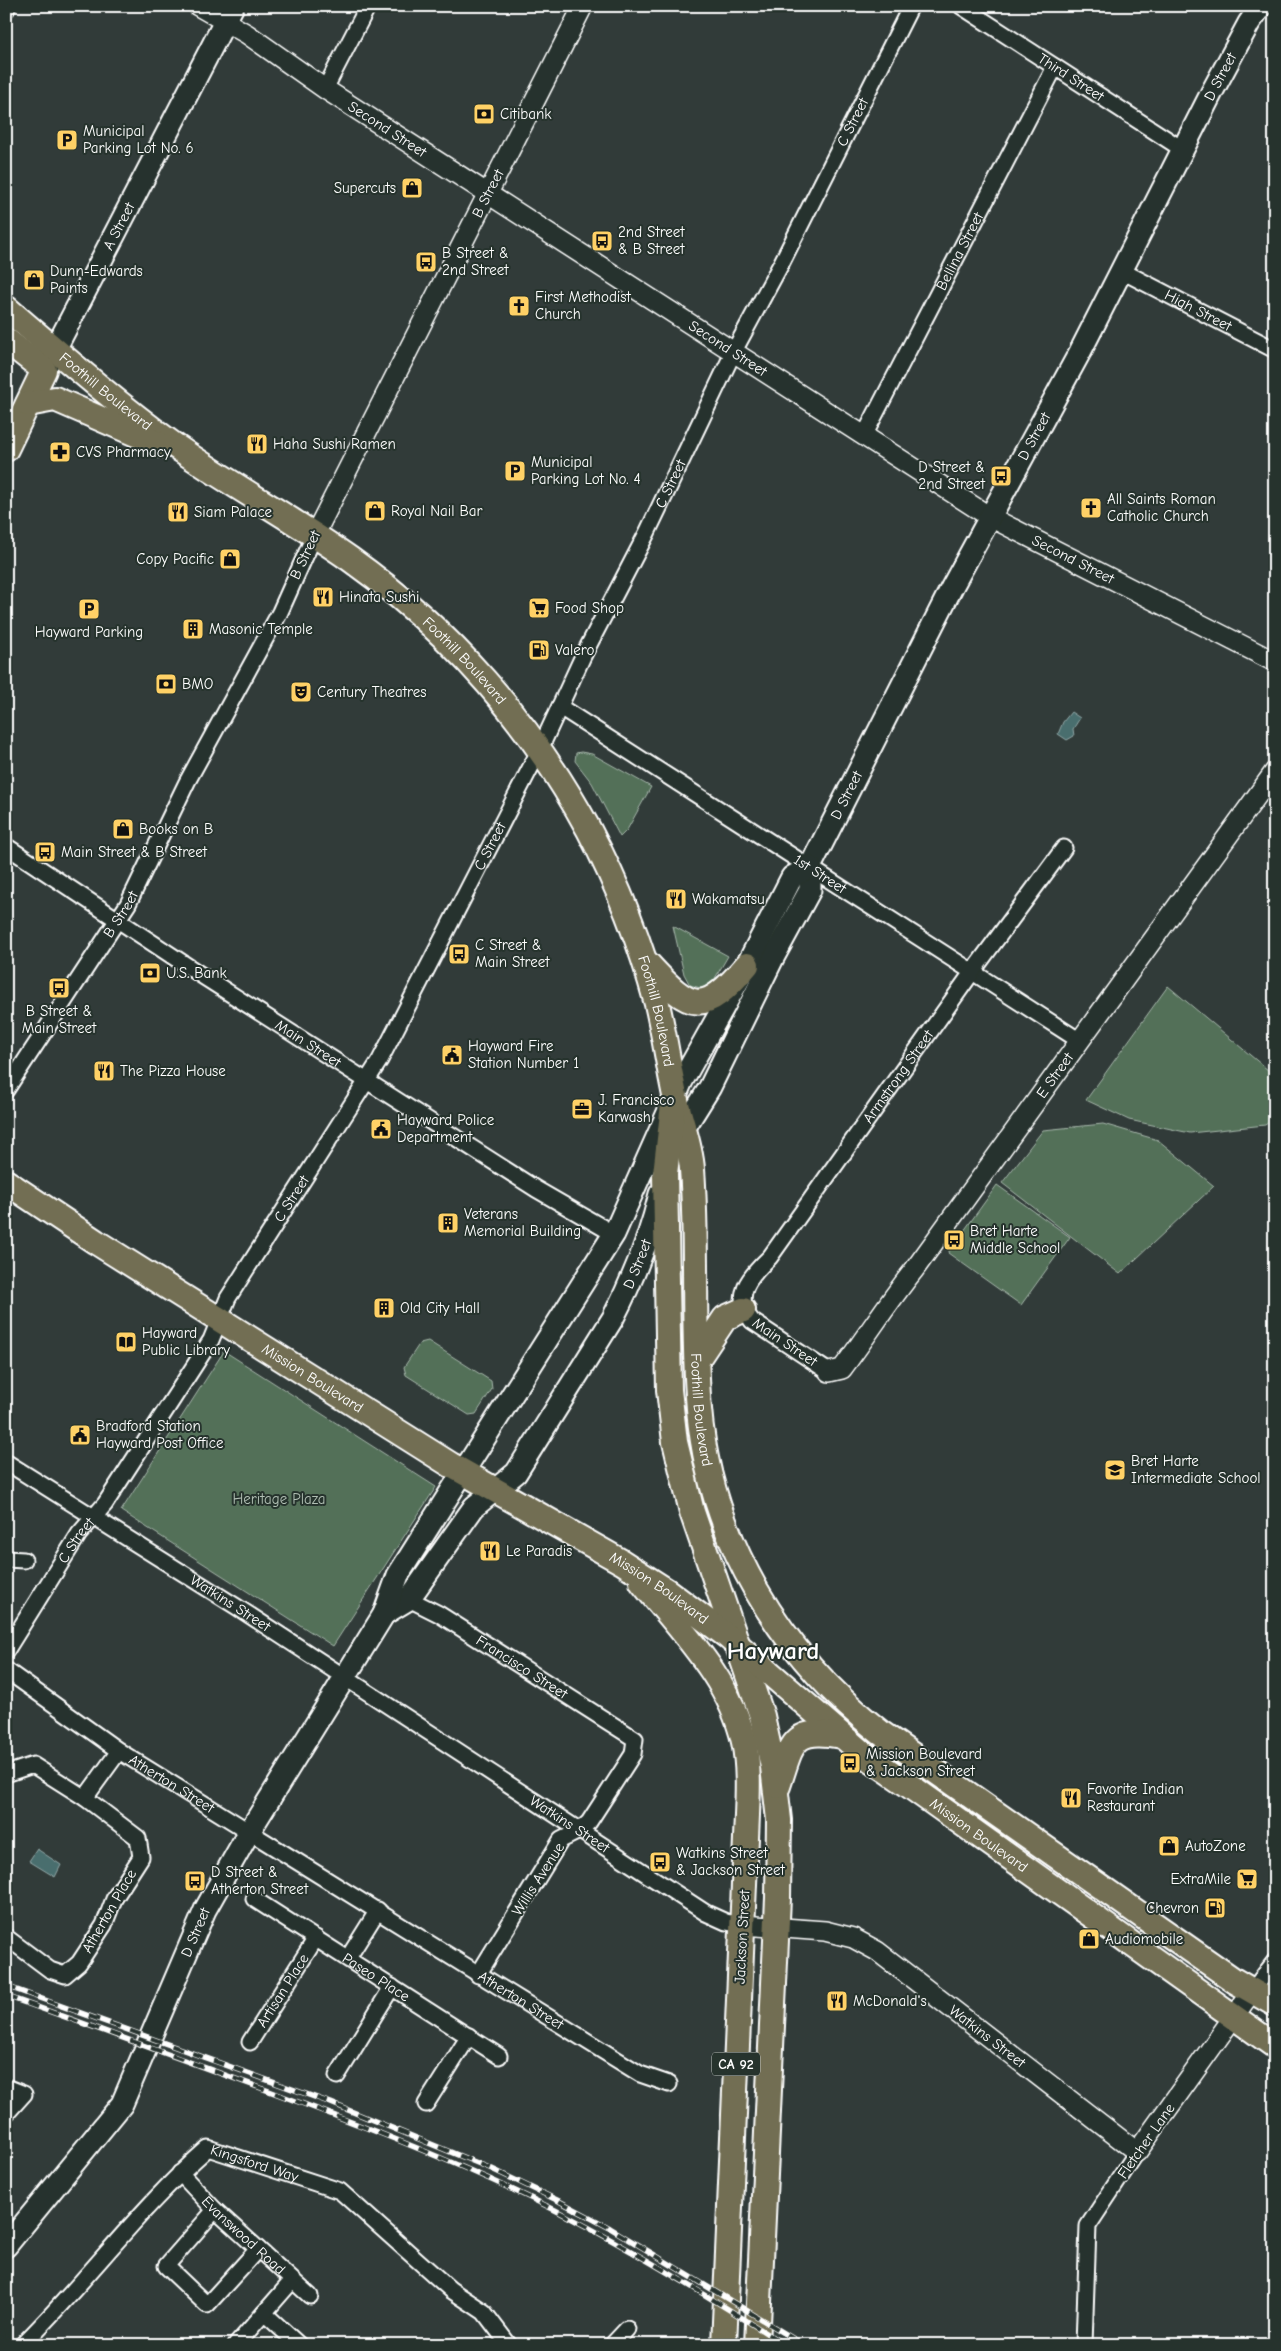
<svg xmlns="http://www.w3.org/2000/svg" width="1281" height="2351" font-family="'Comic Neue',sans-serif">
<rect width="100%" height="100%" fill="#313b39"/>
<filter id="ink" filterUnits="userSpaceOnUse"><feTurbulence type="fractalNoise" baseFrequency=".02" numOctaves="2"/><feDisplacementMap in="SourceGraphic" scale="10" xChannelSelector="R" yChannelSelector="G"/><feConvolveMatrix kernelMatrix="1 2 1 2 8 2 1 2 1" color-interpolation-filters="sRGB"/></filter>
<g filter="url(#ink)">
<g fill="#527059" stroke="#a8b8ac">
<polygon points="581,752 592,754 651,787 627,830 620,837 592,783 575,761 576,753"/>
<polygon points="673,926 728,956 714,980 704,989 690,985 684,974"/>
<polygon points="1168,986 1275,1076 1275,1118 1265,1125 1190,1133 1129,1120 1086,1100"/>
<polygon points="1103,1124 1158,1140 1214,1186 1120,1274 1002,1183 1043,1130"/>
<polygon points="997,1185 1070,1237 1021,1305 948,1253"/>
<polygon points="428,1341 491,1381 492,1389 476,1414 469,1415 406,1375 404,1367 420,1343"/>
<polygon points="224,1351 436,1487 333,1646 121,1511"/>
</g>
<g fill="#4a6e6e" stroke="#92a8a8">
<polygon points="1071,712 1080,718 1073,729 1074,736 1067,740 1058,734 1063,722"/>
<polygon points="37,1849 61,1865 55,1877 29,1861"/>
</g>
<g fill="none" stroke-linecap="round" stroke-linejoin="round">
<g stroke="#fff" stroke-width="19">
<g id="minor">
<path id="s1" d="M 961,6 L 1182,149"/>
<polyline points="6,10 8,6"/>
<polyline points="325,89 368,6"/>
<path id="s2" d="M 1120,270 L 1275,350"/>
<path id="s3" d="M 864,436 L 1055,67"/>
<path id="s4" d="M 560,707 L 1080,1041"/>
<path id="s5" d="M 6,846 L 201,975 L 536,1189 L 614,1234"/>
<path id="s6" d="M 6,1090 L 128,904 L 187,782 L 280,612 L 315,534"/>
<path id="s7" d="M 829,1372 L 752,1321 C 732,1296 749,1277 770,1257 L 973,971 L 1064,848"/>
<path id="s8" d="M 6,1462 L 237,1607 L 706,1913 L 726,1922 L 742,1925"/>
<polyline points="6,1559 24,1560"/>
<path id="s9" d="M 409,1599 L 439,1614 L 635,1739 L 633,1754 L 589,1822 L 579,1831 L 561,1840 L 478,1975"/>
<path id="s10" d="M 6,1651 L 79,1534 L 105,1504 L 211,1340 L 228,1298 L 380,1060 L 540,749 L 583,656 L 647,533 L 734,351 L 781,264 L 911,6"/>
<path id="s11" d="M 6,1670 L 119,1751 L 640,2074 L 669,2084"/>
<polyline points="6,1774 33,1765 85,1798 138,1838 141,1857 114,1899 104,1925 79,1963 65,1975 50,1970 6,1937"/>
<polyline points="85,1798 119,1751"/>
<path id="s12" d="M 254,1899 L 499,2056"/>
<polyline points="348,1958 378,1910"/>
<polyline points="1252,1991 1275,1961"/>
<path id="s13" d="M 250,2042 L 316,1938"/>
<polyline points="337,2076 392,1987"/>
<polyline points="6,2087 24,2094 6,2114"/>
<polyline points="426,2104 469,2036"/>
<path id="s14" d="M 180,2173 L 215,2210 L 310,2296"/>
<polyline points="215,2210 166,2266 207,2305 258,2249"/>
<polyline points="264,2313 299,2345"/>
<path id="s15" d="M 22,2345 C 87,2281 140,2207 208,2148 L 340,2191 L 451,2290 L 484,2312 L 509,2345"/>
<polyline points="236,2345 292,2281"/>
<polyline points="612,2345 627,2329"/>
<polyline points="1084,2345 1088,2226 1137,2152"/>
</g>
</g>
<g stroke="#fff" stroke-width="22">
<g id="tertiary">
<path id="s16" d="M 198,6 L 247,34 L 325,89 L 990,517 L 1275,662"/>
<path id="s17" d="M 315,534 L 583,6"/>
<path id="s18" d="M 829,1372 L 842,1369 C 867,1336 888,1302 914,1270 L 1275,771"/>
<path id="s19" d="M 742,1925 L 825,1931 L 853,1938 L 877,1951 L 1137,2152 L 1252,1991"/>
</g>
</g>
<g stroke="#fff" stroke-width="25">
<g id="secondary">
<path id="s20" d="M 48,363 L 233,6"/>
<path id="s21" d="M 679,1140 L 685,1127 L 710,1087 L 773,958 L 810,890 L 810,867 L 952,587 L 1080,352 L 1213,90 L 1249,23 L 1261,6"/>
<path id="s22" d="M 384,1614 L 409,1599 L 474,1507 L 516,1473 L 521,1465 L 613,1318 C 633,1279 650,1237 660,1194"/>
<path id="s23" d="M 6,2246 L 122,2104 L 205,1910 L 249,1832 L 384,1614 L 398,1575 L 614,1234 L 682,1081 L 747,965 L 792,877 L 810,867"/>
</g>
</g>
<g stroke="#fff" stroke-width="28">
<g id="primary">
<path id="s24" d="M 6,308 C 60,354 114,401 171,443 C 229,484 292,518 350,559 C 450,630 531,723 589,830 C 618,885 641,944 657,1004 C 664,1033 668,1062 674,1091 C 679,1118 690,1142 692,1169 C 698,1249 692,1329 699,1409 C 710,1539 780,1654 881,1733 L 1235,1981 L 1275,2004"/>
<polyline points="6,340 44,370 6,449"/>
<polyline points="28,404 55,399 161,445"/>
<path d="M 648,964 C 691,1011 703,1017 747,965"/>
<polyline points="673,1104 665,1174 669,1390 675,1442 692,1512 762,1716 773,1767 779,1820 778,1898 757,2345"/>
<path id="s25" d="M 6,1182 L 96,1242 L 451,1465 L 622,1562 L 667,1591 L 727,1636 L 862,1753 L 907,1784 L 1275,2046"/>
<polyline points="697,1360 725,1318 743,1310"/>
<path d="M 642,1582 C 681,1631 730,1679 744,1742 C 749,1766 748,1791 747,1815 L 724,2345"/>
<path d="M 778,1786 C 792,1745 791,1726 841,1736"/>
</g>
</g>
<use href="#minor" stroke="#26332d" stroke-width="15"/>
<use href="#tertiary" stroke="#26332d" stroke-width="19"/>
<use href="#secondary" stroke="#26332d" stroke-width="21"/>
<use href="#primary" stroke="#726e52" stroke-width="24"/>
<g stroke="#fff" stroke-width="5.5">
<g id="rail">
<polyline points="6,1986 331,2103 492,2169 559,2201 610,2228 804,2345"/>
<path d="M 6,1996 C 94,2027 182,2059 269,2091 C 366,2127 463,2164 555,2210 C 634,2250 710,2297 785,2345"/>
</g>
</g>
<use href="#rail" stroke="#26332d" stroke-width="4" stroke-dasharray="11" stroke-linecap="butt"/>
</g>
</g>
<defs>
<g id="bank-square" transform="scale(1.125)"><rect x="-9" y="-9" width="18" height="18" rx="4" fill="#ffd166" stroke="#26332d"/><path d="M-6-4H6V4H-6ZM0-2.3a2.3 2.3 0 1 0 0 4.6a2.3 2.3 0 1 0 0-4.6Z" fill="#111"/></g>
<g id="parking-square" transform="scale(1.125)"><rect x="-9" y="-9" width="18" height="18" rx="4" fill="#ffd166" stroke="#26332d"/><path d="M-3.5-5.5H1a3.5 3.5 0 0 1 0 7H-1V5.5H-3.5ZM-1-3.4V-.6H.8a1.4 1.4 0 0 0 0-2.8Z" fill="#111"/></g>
<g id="shop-square" transform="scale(1.125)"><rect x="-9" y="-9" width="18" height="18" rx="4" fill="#ffd166" stroke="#26332d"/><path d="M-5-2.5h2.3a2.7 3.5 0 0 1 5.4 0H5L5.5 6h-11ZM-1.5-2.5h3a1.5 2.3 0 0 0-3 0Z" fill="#111"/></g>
<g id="bus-square" transform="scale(1.125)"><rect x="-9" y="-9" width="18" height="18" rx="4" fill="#ffd166" stroke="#26332d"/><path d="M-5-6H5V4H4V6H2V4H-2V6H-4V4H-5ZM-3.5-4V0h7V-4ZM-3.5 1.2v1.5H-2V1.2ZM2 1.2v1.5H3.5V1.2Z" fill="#111"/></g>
<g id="church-square" transform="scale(1.125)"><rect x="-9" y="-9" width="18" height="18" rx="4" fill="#ffd166" stroke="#26332d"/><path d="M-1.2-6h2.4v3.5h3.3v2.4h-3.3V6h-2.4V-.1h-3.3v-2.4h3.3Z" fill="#111"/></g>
<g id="restaurant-square" transform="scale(1.125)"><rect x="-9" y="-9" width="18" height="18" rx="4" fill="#ffd166" stroke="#26332d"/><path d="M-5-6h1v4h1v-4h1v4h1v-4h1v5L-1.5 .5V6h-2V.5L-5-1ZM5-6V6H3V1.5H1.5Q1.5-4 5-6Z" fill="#111"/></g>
<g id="pharmacy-square" transform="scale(1.125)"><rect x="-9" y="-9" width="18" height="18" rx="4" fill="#ffd166" stroke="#26332d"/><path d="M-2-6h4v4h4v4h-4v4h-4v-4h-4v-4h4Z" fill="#111"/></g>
<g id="supermarket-square" transform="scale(1.125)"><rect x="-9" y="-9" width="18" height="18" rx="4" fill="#ffd166" stroke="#26332d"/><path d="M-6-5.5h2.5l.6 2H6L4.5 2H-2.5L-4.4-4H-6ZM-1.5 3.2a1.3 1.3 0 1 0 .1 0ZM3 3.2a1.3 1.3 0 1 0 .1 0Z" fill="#111"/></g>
<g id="building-square" transform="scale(1.125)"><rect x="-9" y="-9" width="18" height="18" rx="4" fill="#ffd166" stroke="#26332d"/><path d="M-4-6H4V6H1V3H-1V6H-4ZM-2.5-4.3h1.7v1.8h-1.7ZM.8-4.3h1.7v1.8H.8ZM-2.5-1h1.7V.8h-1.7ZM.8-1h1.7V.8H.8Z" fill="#111"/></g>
<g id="fuel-square" transform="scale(1.125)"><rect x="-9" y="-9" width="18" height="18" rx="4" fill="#ffd166" stroke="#26332d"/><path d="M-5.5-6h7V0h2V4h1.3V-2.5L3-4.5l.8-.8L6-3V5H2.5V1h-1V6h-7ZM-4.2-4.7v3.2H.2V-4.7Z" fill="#111"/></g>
<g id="theatre-square" transform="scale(1.125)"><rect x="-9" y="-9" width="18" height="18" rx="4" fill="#ffd166" stroke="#26332d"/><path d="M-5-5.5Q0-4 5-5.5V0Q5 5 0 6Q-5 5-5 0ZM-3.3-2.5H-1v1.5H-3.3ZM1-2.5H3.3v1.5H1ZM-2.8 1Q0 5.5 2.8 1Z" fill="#111"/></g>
<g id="civic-square" transform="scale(1.125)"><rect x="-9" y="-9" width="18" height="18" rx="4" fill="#ffd166" stroke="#26332d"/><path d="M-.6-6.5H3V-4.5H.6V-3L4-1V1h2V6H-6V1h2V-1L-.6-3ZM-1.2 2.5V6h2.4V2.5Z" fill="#111"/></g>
<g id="office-square" transform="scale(1.125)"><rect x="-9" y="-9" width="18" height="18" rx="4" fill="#ffd166" stroke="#26332d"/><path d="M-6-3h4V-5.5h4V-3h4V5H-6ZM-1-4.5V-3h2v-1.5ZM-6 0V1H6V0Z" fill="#111"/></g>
<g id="library-square" transform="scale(1.125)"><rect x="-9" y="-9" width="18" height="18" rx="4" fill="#ffd166" stroke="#26332d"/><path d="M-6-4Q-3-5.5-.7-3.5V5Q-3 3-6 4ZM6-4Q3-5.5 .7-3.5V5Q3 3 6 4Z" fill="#111"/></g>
<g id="school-square" transform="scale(1.125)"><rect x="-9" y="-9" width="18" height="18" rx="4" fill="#ffd166" stroke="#26332d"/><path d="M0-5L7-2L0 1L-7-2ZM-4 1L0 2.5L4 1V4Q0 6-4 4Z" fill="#111"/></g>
</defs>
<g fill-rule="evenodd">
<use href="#bank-square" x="484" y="114"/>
<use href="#parking-square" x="67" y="140"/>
<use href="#shop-square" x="412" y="188"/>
<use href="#bus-square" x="602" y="241"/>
<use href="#bus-square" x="426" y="262"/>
<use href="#shop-square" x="34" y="280"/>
<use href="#church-square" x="519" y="306"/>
<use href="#restaurant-square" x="257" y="444"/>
<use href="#pharmacy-square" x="60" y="452"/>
<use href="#parking-square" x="515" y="471"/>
<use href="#bus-square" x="1001" y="476"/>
<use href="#church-square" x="1091" y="508"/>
<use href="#shop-square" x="375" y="511"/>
<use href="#restaurant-square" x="178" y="512"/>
<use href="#shop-square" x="230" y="559"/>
<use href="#restaurant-square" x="323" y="597"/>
<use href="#supermarket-square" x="539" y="608"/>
<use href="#parking-square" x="89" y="609"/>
<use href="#building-square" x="193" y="629"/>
<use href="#fuel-square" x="539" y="650"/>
<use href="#bank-square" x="166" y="684"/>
<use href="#theatre-square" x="301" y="692"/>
<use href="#shop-square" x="123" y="829"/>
<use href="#bus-square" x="45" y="852"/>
<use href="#restaurant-square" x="676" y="899"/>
<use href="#bus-square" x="459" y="954"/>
<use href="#bank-square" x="150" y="973"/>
<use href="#bus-square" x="59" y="988"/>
<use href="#civic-square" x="452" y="1055"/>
<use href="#restaurant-square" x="104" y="1071"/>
<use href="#office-square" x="582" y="1109"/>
<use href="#civic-square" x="381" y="1129"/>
<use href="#building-square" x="448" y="1223"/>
<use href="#bus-square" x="954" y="1240"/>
<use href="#building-square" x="384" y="1308"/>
<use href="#library-square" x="126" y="1342"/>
<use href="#civic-square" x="80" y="1435"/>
<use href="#school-square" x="1115" y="1470"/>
<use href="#restaurant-square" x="490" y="1551"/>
<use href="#bus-square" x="850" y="1763"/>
<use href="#restaurant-square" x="1071" y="1798"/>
<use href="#shop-square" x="1169" y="1846"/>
<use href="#bus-square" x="660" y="1862"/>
<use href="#supermarket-square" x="1247" y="1879"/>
<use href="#bus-square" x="195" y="1881"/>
<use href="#fuel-square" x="1215" y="1908"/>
<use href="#shop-square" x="1089" y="1939"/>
<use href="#restaurant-square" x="837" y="2001"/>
</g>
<g text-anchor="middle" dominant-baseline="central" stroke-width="4" stroke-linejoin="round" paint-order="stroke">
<rect fill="#26332d" stroke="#bec2c0" stroke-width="1" x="712" y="2052.5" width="48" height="23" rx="4"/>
<g font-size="14" font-weight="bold" fill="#fff">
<text x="736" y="2064">CA 92</text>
</g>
<g font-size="15" fill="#fff" stroke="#26332d">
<text stroke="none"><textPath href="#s21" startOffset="1196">D Street</textPath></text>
<text stroke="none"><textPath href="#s1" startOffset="131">Third Street</textPath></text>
<text stroke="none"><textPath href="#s10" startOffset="1751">C Street</textPath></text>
<text stroke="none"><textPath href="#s16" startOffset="226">Second Street</textPath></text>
<text stroke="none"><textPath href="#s17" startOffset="382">B Street</textPath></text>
<text stroke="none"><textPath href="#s20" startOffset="154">A Street</textPath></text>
<text stroke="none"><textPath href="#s3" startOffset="208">Bellina Street</textPath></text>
<text stroke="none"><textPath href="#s2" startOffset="88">High Street</textPath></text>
<text stroke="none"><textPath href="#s16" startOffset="631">Second Street</textPath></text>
<text stroke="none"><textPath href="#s24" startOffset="130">Foothill Boulevard</textPath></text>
<text stroke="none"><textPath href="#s21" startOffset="791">D Street</textPath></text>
<text stroke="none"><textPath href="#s10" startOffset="1346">C Street</textPath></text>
<text transform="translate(305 555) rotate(-65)">B Street</text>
<text stroke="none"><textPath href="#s16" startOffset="1036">Second Street</textPath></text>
<text stroke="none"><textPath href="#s24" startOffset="580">Foothill Boulevard</textPath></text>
<text stroke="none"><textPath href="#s21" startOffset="386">D Street</textPath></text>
<text stroke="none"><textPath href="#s10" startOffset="941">C Street</textPath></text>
<text stroke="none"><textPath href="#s4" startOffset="309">1st Street</textPath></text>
<text stroke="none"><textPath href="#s6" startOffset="210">B Street</textPath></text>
<text stroke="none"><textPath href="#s24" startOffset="985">Foothill Boulevard</textPath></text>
<text stroke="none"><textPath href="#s5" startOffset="361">Main Street</textPath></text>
<text stroke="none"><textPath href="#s18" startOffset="376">E Street</textPath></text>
<text stroke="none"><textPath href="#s7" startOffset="389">Armstrong Street</textPath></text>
<text stroke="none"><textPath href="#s10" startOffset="536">C Street</textPath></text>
<text stroke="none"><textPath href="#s22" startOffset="438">D Street</textPath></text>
<text transform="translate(785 1342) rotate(34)">Main Street</text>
<text stroke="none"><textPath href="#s25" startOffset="364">Mission Boulevard</textPath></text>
<text stroke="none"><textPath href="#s24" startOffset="1388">Foothill Boulevard</textPath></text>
<text stroke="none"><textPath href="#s10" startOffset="131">C Street</textPath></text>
<text stroke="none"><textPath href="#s25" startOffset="769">Mission Boulevard</textPath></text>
<text stroke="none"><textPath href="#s8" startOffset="265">Watkins Street</textPath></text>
<text stroke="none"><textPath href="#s9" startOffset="132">Francisco Street</textPath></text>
<text stroke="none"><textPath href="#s11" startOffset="201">Atherton Street</textPath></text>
<text stroke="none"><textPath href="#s8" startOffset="670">Watkins Street</textPath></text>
<text stroke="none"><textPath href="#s25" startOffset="1174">Mission Boulevard</textPath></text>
<text transform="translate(538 1879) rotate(-57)">Willis Avenue</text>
<text transform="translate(109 1911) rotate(-60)">Atherton Place</text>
<text stroke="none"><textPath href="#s23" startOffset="370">D Street</textPath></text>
<text transform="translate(742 1937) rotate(-87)">Jackson Street</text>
<text stroke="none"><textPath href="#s12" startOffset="145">Paseo Place</textPath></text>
<text stroke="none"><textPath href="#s13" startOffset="61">Artisan Place</textPath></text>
<text stroke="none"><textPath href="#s11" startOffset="612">Atherton Street</textPath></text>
<text stroke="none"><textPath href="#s19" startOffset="279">Watkins Street</textPath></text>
<text transform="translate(1146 2141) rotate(-55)">Fletcher Lane</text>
<text stroke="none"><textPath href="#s15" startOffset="320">Kingsford Way</textPath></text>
<text stroke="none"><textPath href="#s14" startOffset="89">Evanswood Road</textPath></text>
</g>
<g font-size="15" fill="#fff" stroke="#26332d" text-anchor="start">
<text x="500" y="114">Citibank</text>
<text x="83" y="131">Municipal<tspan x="83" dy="17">Parking Lot No. 6</tspan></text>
<text x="396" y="188" text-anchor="end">Supercuts</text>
<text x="618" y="232">2nd Street<tspan x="618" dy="17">&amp; B Street</tspan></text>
<text x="442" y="253">B Street &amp;<tspan x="442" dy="17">2nd Street</tspan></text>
<text x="50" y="271">Dunn-Edwards<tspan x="50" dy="17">Paints</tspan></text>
<text x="535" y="297">First Methodist<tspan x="535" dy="17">Church</tspan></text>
<text x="273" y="444">Haha Sushi Ramen</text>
<text x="76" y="452">CVS Pharmacy</text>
<text x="531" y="462">Municipal<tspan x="531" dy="17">Parking Lot No. 4</tspan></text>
<text x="985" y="467" text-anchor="end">D Street &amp;<tspan x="985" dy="17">2nd Street</tspan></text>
<text x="1107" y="499">All Saints Roman<tspan x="1107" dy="17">Catholic Church</tspan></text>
<text x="391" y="511">Royal Nail Bar</text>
<text x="194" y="512">Siam Palace</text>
<text x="214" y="559" text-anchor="end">Copy Pacific</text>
<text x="339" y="597">Hinata Sushi</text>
<text x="555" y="608">Food Shop</text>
<text x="209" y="629">Masonic Temple</text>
<text x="89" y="632" text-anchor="middle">Hayward Parking</text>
<text x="555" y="650">Valero</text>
<text x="182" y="684">BMO</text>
<text x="317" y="692">Century Theatres</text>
<text x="139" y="829">Books on B</text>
<text x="61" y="852">Main Street &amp; B Street</text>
<text x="692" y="899">Wakamatsu</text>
<text x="475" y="945">C Street &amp;<tspan x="475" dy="17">Main Street</tspan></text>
<text x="166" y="973">U.S. Bank</text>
<text x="59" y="1011" text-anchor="middle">B Street &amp;<tspan x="59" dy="17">Main Street</tspan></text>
<text x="468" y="1046">Hayward Fire<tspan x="468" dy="17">Station Number 1</tspan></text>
<text x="120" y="1071">The Pizza House</text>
<text x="598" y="1100">J. Francisco<tspan x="598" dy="17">Karwash</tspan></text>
<text x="397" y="1120">Hayward Police<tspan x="397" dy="17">Department</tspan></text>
<text x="464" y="1214">Veterans<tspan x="464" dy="17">Memorial Building</tspan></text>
<text x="970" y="1231">Bret Harte<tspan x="970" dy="17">Middle School</tspan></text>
<text x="400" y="1308">Old City Hall</text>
<text x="142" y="1333">Hayward<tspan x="142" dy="17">Public Library</tspan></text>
<text x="96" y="1426">Bradford Station<tspan x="96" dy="17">Hayward Post Office</tspan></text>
<text x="1131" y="1461">Bret Harte<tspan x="1131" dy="17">Intermediate School</tspan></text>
<text x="506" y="1551">Le Paradis</text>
<text x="866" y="1754">Mission Boulevard<tspan x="866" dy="17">&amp; Jackson Street</tspan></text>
<text x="1087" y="1789">Favorite Indian<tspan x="1087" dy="17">Restaurant</tspan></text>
<text x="1185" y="1846">AutoZone</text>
<text x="676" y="1853">Watkins Street<tspan x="676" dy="17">&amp; Jackson Street</tspan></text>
<text x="211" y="1872">D Street &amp;<tspan x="211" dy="17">Atherton Street</tspan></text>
<text x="1231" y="1879" text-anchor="end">ExtraMile</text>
<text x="1199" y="1908" text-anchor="end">Chevron</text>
<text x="1105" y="1939">Audiomobile</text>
<text x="853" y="2001">McDonald's</text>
</g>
<g font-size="15" fill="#b1bfb4" stroke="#26332d">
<text x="279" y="1499">Heritage Plaza</text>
</g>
<g font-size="25" font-weight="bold" fill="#fff" stroke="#26332d">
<text x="773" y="1650">Hayward</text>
</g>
</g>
<rect width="1281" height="2351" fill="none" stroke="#26332d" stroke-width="25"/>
<rect x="12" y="12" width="1256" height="2326" fill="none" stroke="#fff" stroke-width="2" filter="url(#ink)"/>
</svg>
